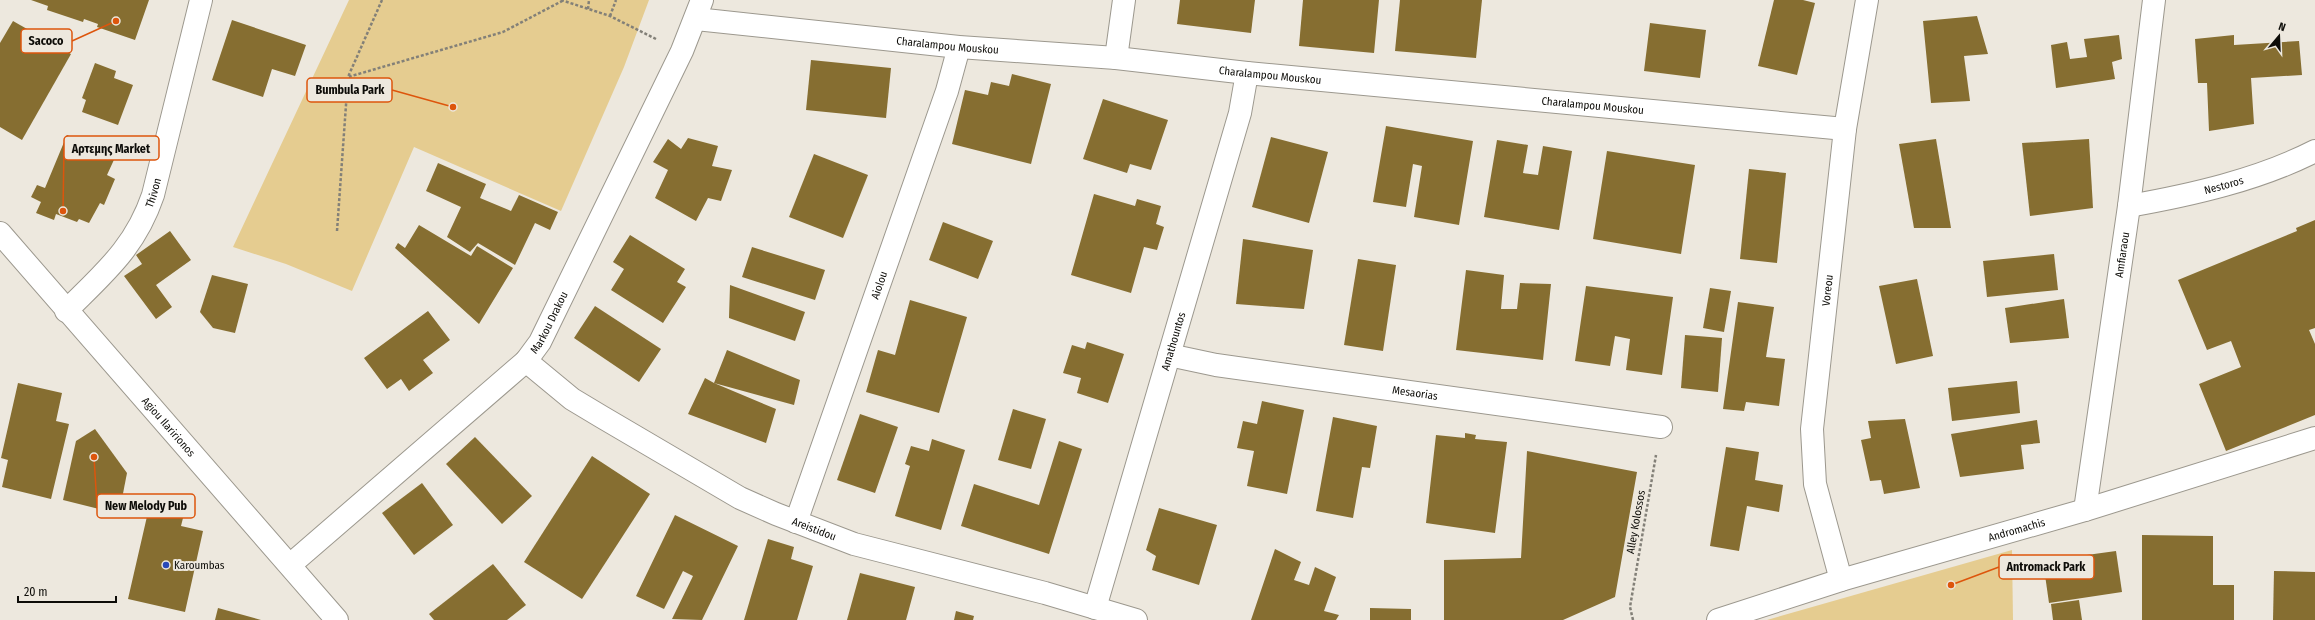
<svg xmlns="http://www.w3.org/2000/svg" width="2315" height="620" font-family="'Fira Sans Condensed',sans-serif">
<rect width="100%" height="100%" fill="#ede8de"/>
<g fill="#e5cc90">
<polygon points="349,0 649,0 624,67 561,211 414,147 352,291 286,264 233,247"/>
<polygon points="2012,550 2013,620 1767,620"/>
</g>
<g fill="#866e31">
<polygon points="31,0 149,0 135,40 97,27 98,24 84,19 83,22 47,10 48,6"/>
<polygon points="1180,0 1255,0 1251,33 1177,24"/>
<polygon points="1303,0 1379,0 1374,53 1299,46"/>
<polygon points="1400,0 1482,0 1476,58 1395,51"/>
<polygon points="1774,0 1803,0 1815,3 1797,75 1758,66"/>
<polygon points="1977,16 1988,54 1964,56 1970,101 1931,103 1923,21"/>
<polygon points="232,20 306,45 295,76 272,69 263,97 212,80"/>
<polygon points="13,21 71,54 22,140 0,127 0,43"/>
<polygon points="1650,23 1706,30 1700,78 1644,71"/>
<polygon points="2119,35 2122,59 2112,62 2115,79 2056,88 2051,45 2067,42 2070,59 2087,57 2084,39"/>
<polygon points="2234,35 2234,45 2299,41 2302,75 2251,78 2254,124 2209,131 2207,83 2198,83 2195,39"/>
<polygon points="811,60 891,68 886,118 806,110"/>
<polygon points="95,63 116,71 114,78 133,85 118,125 82,112 86,100 82,98"/>
<polygon points="1012,74 1051,84 1031,164 952,144 965,90 988,95 991,82 1009,86"/>
<polygon points="1103,99 1168,120 1151,170 1130,164 1127,173 1083,159"/>
<polygon points="1386,126 1473,141 1459,225 1414,217 1422,166 1413,164 1406,207 1373,202"/>
<polygon points="67,135 80,141 76,149 90,155 96,141 118,151 107,175 115,179 104,205 100,203 89,223 79,219 77,222 56,214 54,220 36,213 41,202 31,197 37,185 45,188"/>
<polygon points="1271,137 1328,152 1309,223 1252,207"/>
<polygon points="688,138 718,146 712,166 732,170 721,201 708,198 696,221 655,198 668,170 653,162 668,139 681,149"/>
<polygon points="1936,139 1951,228 1914,228 1899,144"/>
<polygon points="2089,139 2093,208 2030,216 2022,143"/>
<polygon points="1497,140 1528,145 1523,173 1538,175 1543,146 1572,151 1559,230 1484,217"/>
<polygon points="1607,151 1695,165 1681,254 1593,239"/>
<polygon points="814,154 868,175 843,238 789,217"/>
<polygon points="438,163 486,184 480,198 511,211 519,195 558,212 550,230 535,223 515,265 478,243 470,252 447,237 461,207 426,191"/>
<polygon points="1749,169 1786,173 1777,263 1740,259"/>
<polygon points="1094,194 1135,206 1137,199 1161,206 1156,224 1164,227 1157,250 1144,247 1131,293 1071,275"/>
<polygon points="2315,220 2315,328 2309,330 2315,344 2315,415 2226,451 2199,384 2241,367 2231,341 2207,350 2178,280 2297,231 2296,228"/>
<polygon points="943,222 993,241 978,279 929,260"/>
<polygon points="419,225 471,256 477,246 513,268 479,324 395,248 398,243 405,248"/>
<polygon points="170,231 191,260 156,285 172,307 156,319 124,276 142,264 136,255"/>
<polygon points="630,235 685,269 677,282 686,287 663,323 611,290 624,269 613,262"/>
<polygon points="1243,239 1313,250 1304,309 1236,304"/>
<polygon points="752,247 825,270 815,300 742,277"/>
<polygon points="2054,254 2058,290 1987,297 1983,261"/>
<polygon points="1358,259 1396,265 1383,351 1344,345"/>
<polygon points="1466,270 1504,275 1501,309 1517,309 1520,283 1551,284 1543,360 1456,350"/>
<polygon points="212,275 248,284 235,333 213,328 200,312"/>
<polygon points="1917,279 1933,356 1896,364 1879,286"/>
<polygon points="730,285 805,312 795,341 729,318"/>
<polygon points="1586,286 1673,297 1662,375 1626,370 1630,339 1615,336 1610,366 1575,361"/>
<polygon points="1710,288 1731,291 1724,332 1703,328"/>
<polygon points="2064,299 2069,338 2010,343 2005,308"/>
<polygon points="910,300 967,317 939,413 866,392 878,350 895,355"/>
<polygon points="1738,302 1774,307 1766,357 1785,359 1779,406 1746,402 1744,411 1723,409"/>
<polygon points="595,306 661,349 639,382 574,338"/>
<polygon points="428,311 450,340 423,360 433,373 409,391 401,379 387,389 364,358"/>
<polygon points="1685,335 1722,338 1718,392 1681,388"/>
<polygon points="1087,342 1124,354 1108,403 1077,393 1081,378 1063,373 1072,345 1085,349"/>
<polygon points="727,350 800,380 794,405 714,383 776,409 766,443 688,414 705,378 714,383"/>
<polygon points="2017,381 2020,413 1952,421 1948,388"/>
<polygon points="18,383 62,393 56,421 69,424 51,499 2,487 8,460 1,458"/>
<polygon points="1262,401 1304,410 1287,494 1247,486 1254,451 1237,448 1243,421 1257,424"/>
<polygon points="1013,409 1046,419 1031,469 998,460"/>
<polygon points="860,414 898,427 875,493 837,480"/>
<polygon points="1333,417 1377,426 1370,468 1362,467 1353,518 1316,511"/>
<polygon points="1905,419 1920,488 1884,494 1881,480 1870,481 1861,440 1871,438 1868,421"/>
<polygon points="2037,420 2040,443 2021,445 2024,469 1960,477 1951,434"/>
<polygon points="95,429 127,473 119,514 63,500 76,441"/>
<polygon points="1465,433 1476,435 1475,439 1507,442 1495,533 1426,523 1436,435 1465,438"/>
<polygon points="475,437 532,496 502,524 446,464"/>
<polygon points="932,439 965,450 941,530 895,516 910,466 905,464 911,446 929,451"/>
<polygon points="1059,441 1082,449 1049,554 961,526 974,484 1039,505"/>
<polygon points="1726,447 1759,452 1755,480 1783,485 1779,512 1747,506 1739,551 1710,546"/>
<polygon points="1527,451 1637,472 1615,597 1563,620 1444,620 1444,560 1521,558"/>
<polygon points="592,456 650,494 582,599 524,562"/>
<polygon points="422,483 453,525 414,555 382,513"/>
<polygon points="151,499 169,504 166,515 183,518 181,526 203,531 185,612 128,599"/>
<polygon points="1159,508 1217,525 1199,585 1152,570 1156,556 1146,550"/>
<polygon points="675,515 738,546 702,620 672,619 693,576 683,571 664,609 636,596"/>
<polygon points="2142,535 2213,536 2213,585 2234,585 2234,620 2142,620"/>
<polygon points="768,539 794,547 791,559 813,566 797,620 744,620"/>
<polygon points="1275,549 1301,562 1294,580 1309,585 1315,567 1336,577 1324,611 1339,615 1336,620 1251,620"/>
<polygon points="2116,551 2122,592 2049,603 2043,561"/>
<polygon points="493,564 526,605 507,620 434,620 429,614"/>
<polygon points="2274,571 2315,572 2315,620 2273,620"/>
<polygon points="860,573 915,587 906,620 847,620"/>
<polygon points="2079,600 2082,620 2053,620 2051,604"/>
<polygon points="218,608 261,620 215,620"/>
<polygon points="1370,608 1411,609 1411,620 1370,620"/>
<polygon points="956,611 974,616 973,620 954,620"/>
</g>
<g fill="none" stroke-linecap="round" stroke-linejoin="round">
<g stroke="#9c988e" stroke-width="24">
<g id="minor">
<path id="s1" d="M 696,19 L 959,47 L 1116,58 L 1247,73 L 1845,129"/>
<polyline points="1116,58 1124,0"/>
<path id="s2" d="M 2129,206 C 2191,195 2258,180 2315,151"/>
<path id="s3" d="M 0,233 L 337,620"/>
<path id="s4" d="M 66,311 C 104,273 135,248 153,195 L 201,0"/>
<path id="s5" d="M 1169,355 L 1216,365 L 1661,427"/>
<path id="s6" d="M 526,361 L 572,399 L 602,417 L 740,498 L 776,514 L 854,544 L 1045,593 L 1136,620"/>
<path id="s7" d="M 2085,510 L 2129,206 L 2154,0"/>
<path id="s8" d="M 796,522 L 947,91 L 959,47"/>
<path id="s9" d="M 290,565 L 526,361 L 540,342 L 682,51 L 702,0"/>
<path id="s10" d="M 1841,580 L 1815,484 L 1812,429 L 1845,129 L 1867,0"/>
<path id="s11" d="M 1095,608 L 1240,113 L 1247,73"/>
<path id="s12" d="M 1718,620 L 1841,580 L 2085,510 L 2315,438"/>
</g>
</g>
<g stroke="#838078" stroke-width="2.5" stroke-dasharray="3 2" stroke-linecap="butt">
<polyline points="382,0 348,77 503,32 564,0"/>
<polyline points="561,0 610,16 656,39"/>
<polyline points="588,9 589,0"/>
<polyline points="610,16 616,0"/>
<polyline points="337,231 348,77"/>
<polyline points="1633,620 1630,607 1656,455"/>
</g>
<use href="#minor" stroke="#fff" stroke-width="22"/>
</g>
<circle fill="#2949b8" stroke="#ede8de" stroke-width="1.5" cx="166" cy="565" r="4"/>
<g text-anchor="middle" dominant-baseline="central" stroke-width="4" stroke-linejoin="round" paint-order="stroke">
<g font-size="11" fill="#0d0c08" stroke="#ede8de">
<text stroke="none"><textPath href="#s1" startOffset="253">Charalampou Mouskou</textPath></text>
<text stroke="none"><textPath href="#s1" startOffset="577">Charalampou Mouskou</textPath></text>
<text stroke="none"><textPath href="#s1" startOffset="901">Charalampou Mouskou</textPath></text>
<text stroke="none"><textPath href="#s2" startOffset="97">Nestoros</textPath></text>
<text stroke="none"><textPath href="#s4" startOffset="149">Thivon</textPath></text>
<text stroke="none"><textPath href="#s7" startOffset="258">Amfiaraou</textPath></text>
<text stroke="none"><textPath href="#s8" startOffset="251">Aiolou</textPath></text>
<text stroke="none"><textPath href="#s10" startOffset="294">Voreou</textPath></text>
<text stroke="none"><textPath href="#s9" startOffset="357">Markou Drakou</textPath></text>
<text stroke="none"><textPath href="#s11" startOffset="278">Amathountos</textPath></text>
<text stroke="none"><textPath href="#s5" startOffset="249">Mesaorias</textPath></text>
<text stroke="none"><textPath href="#s3" startOffset="257">Agiou Ilaririonos</textPath></text>
<text transform="translate(1636 522) rotate(-80)">Alley Kolossos</text>
<text stroke="none"><textPath href="#s6" startOffset="335">Areistidou</textPath></text>
<text stroke="none"><textPath href="#s12" startOffset="312">Andromachis</textPath></text>
</g>
<g font-size="11" fill="#0d0c08" stroke="#ede8de" text-anchor="start">
<text x="174" y="565">Karoumbas</text>
</g>
</g>
<path fill="none" stroke="#dd550c" stroke-width="1.5" d="M116 21L72 41M453 107L392 90M63 211L64 148M94 457L97 506M1951 585L1999 567"/>
<g fill="#dd550c" stroke="#ede8de" stroke-width="1.5">
<circle cx="116" cy="21" r="4"/>
<circle cx="453" cy="107" r="4"/>
<circle cx="63" cy="211" r="4"/>
<circle cx="94" cy="457" r="4"/>
<circle cx="1951" cy="585" r="4"/>
</g>
<g fill="#ede8de" stroke="#dd550c" stroke-width="1.5">
<rect x="21" y="29" width="51" height="24" rx="4"/>
<rect x="307" y="78" width="85" height="24" rx="4"/>
<rect x="64" y="136" width="95" height="24" rx="4"/>
<rect x="97" y="494" width="98" height="24" rx="4"/>
<rect x="1999" y="555" width="95" height="24" rx="4"/>
</g>
<g font-size="12" text-anchor="middle" font-weight="bold" fill="#0d0c08">
<text x="46" y="45">Sacoco</text>
<text x="350" y="94">Bumbula Park</text>
<text x="111" y="153">Αρτεμης Market</text>
<text x="146" y="510">New Melody Pub</text>
<text x="2046" y="571">Antromack Park</text>
</g>
<g transform="translate(2279 36) rotate(19)" stroke="#ede8de" stroke-width="3" paint-order="stroke">
<path d="M0-3L7 15L0 10L-7 15Z" fill="#0d0c08"/>
<text y="-6" font-size="11" font-weight="bold" text-anchor="middle" fill="#0d0c08">N</text>
</g>
<path d="M18 596v6h98v-6" fill="none" stroke="#0d0c08" stroke-width="2"/>
<text x="24" y="596" font-size="12" fill="#0d0c08" stroke="#ede8de" stroke-width="3" paint-order="stroke">20 m</text>
</svg>
